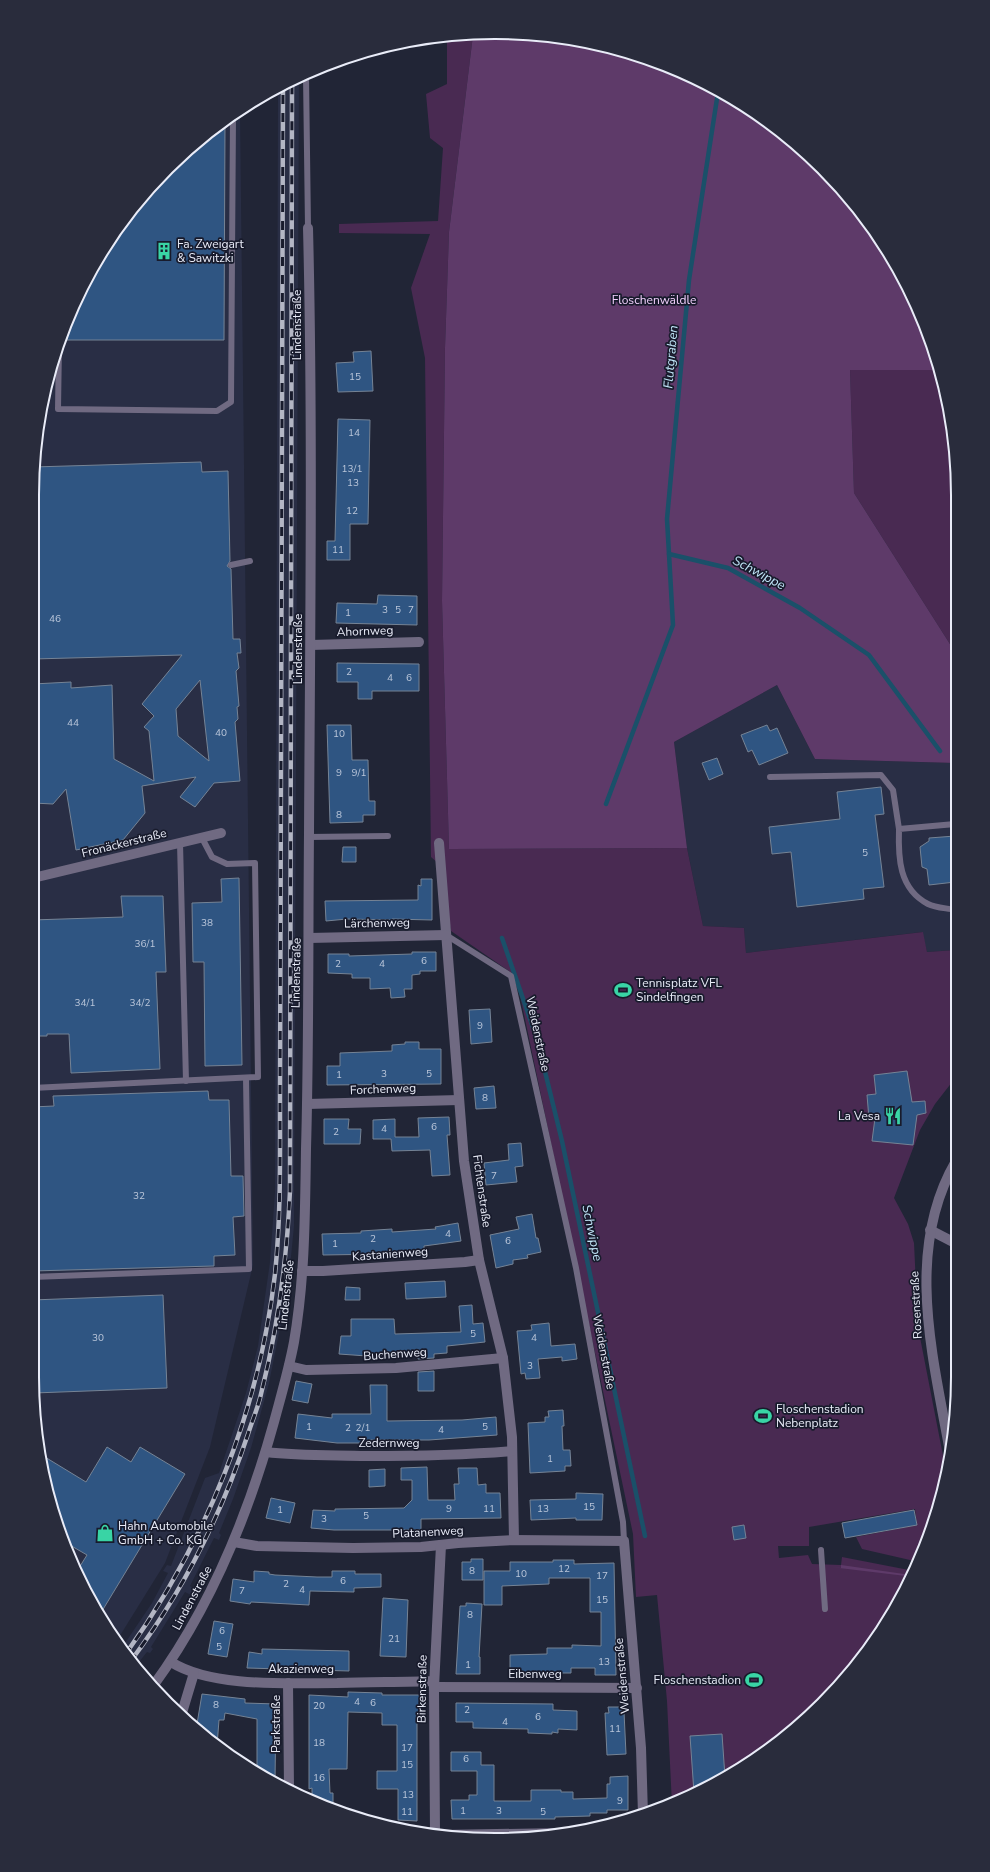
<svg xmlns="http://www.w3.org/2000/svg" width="990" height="1872" font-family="'Nunito Sans',sans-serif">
<rect width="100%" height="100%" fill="#212536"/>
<g fill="#292e45">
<polygon points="299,78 294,1226 288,1288 269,1383 251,1448 233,1499 219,1533 221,1535 219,1540 214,1538 190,1586 195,1589 191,1595 185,1592 151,1647 153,1649 150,1653 147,1652 135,1667 121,1649 152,1603 168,1573 163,1571 167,1565 171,1566 205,1478 219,1473 246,1393 258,1346 270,1262 275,1192 278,87"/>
<polygon points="240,111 253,1265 210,1447 165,1563 116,1642 94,1608 57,1526 41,1467 32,1377 33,465 48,375 80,290 128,213 190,147"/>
<polygon points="777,685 815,759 955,763 956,950 927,952 922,932 746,953 744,928 703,926 687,848 674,742"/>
</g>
<g fill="#492a52">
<polygon points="473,35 449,232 445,348 442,601 449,849 687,848 703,926 744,928 746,953 923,932 927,952 956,950 956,1077 935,1104 920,1130 894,1198 908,1224 914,1243 918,1327 946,1471 942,1497 917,1563 910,1560 862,1549 856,1537 917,1525 915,1509 809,1527 809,1546 778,1546 779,1558 808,1555 812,1564 841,1565 842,1557 914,1571 912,1576 906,1576 911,1579 910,1582 862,1659 822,1705 752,1762 672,1805 667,1701 657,1595 636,1597 633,1534 516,976 451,931 439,864 431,857 425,358 411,288 430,234 339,233 339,224 438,221 443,148 430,138 426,94 447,84 447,36"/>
<polygon points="850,370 937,370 954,434 955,652 854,493"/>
</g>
<g fill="#5e3a69">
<polygon points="526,33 615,48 700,80 800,147 862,213 923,318 937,370 850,370 854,493 955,652 955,763 815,759 777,685 674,742 687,848 449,849 442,601 445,348 449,232 473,35"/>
<polygon points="841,1565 911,1575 912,1576 911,1579 906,1576 831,1567 841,1568"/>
</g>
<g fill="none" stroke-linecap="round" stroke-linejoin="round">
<g stroke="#1a5069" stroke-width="4.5">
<polyline points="669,554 667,519 689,280 718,92"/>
<polyline points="606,804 673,625 669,554 728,568 800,608 869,655 940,751"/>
<polyline points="502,938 537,1039 562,1141 645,1536"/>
</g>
</g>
<g fill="#2f5582" stroke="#758395" fill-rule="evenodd">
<polygon points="225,122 224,340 61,340 80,290 128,213 190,147"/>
<polygon points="371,351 373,391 338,392 336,363 354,362 353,352"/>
<polygon points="338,419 370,420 368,524 350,524 350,560 327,560 327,541 335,541"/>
<path d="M 201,462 L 202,472 L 228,471 L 230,561 L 227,566 L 231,569 L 233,639 L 240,639 L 241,653 L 237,653 L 239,668 L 236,671 L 239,706 L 237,707 L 238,719 L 235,722 L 240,781 L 214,783 L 195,807 L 180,797 L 196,777 L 142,786 L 145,813 L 123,840 L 76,850 L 66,789 L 53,804 L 33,803 L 33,684 L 71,682 L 71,688 L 112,685 L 114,759 L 154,781 L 149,731 L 144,727 L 154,716 L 142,704 L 182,655 L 33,659 L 33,467 ZM 200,680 L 209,761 L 178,736 L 176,709 Z"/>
<polygon points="378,595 417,596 417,625 336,623 337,603 377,604"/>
<polygon points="337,663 419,664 419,691 372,691 372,699 358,699 358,682 337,682"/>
<polygon points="327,725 351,725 352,760 368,760 369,801 375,801 375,815 363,815 363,822 330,823"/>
<polygon points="767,725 770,731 777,728 788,753 759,765 752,750 748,752 741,735"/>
<polygon points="717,758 723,774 709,780 702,763"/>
<polygon points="881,787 884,814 875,815 884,887 863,889 864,899 797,907 791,852 772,854 769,827 840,819 837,792"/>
<polygon points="955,836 955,882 929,885 927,869 922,867 920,847 929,841 929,838"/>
<polygon points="343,847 356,847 356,862 342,862"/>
<polygon points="239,878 242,1065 205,1066 204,962 193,962 192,903 222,902 221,879"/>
<polygon points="421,879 432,879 432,920 392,919 392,920 347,919 326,921 325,901 418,900 418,885 421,886"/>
<polygon points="121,896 163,896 166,972 156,972 160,1069 71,1073 69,1034 47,1034 47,1036 32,1036 32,920 123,917"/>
<polygon points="412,952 436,952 436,971 420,971 420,974 412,975 412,989 404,989 405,997 391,998 390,988 370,989 370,978 352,978 352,974 328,973 328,954 349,954 349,956 412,954"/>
<polygon points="490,1009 492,1042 471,1044 469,1010"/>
<polygon points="405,1042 419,1042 419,1049 441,1049 441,1084 327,1085 327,1066 340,1066 340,1053 392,1051 392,1045 405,1044"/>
<polygon points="907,1071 912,1102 925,1101 926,1113 917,1115 913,1145 872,1141 875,1118 869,1119 867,1095 876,1094 874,1075"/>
<polygon points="494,1086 496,1108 476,1109 474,1088"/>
<polygon points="208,1091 209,1100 229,1100 231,1176 243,1176 244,1216 233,1217 235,1255 214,1256 214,1266 32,1271 32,1107 54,1106 53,1096"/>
<polygon points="449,1117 450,1135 447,1135 450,1175 432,1176 430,1150 392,1151 391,1139 373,1139 373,1120 395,1119 395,1137 419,1137 418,1118"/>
<polygon points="324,1119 349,1119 348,1129 361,1129 360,1144 324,1144"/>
<polygon points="521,1143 523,1166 515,1167 517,1182 486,1185 484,1163 509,1160 508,1144"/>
<polygon points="532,1214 536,1238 538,1238 541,1252 527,1255 528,1258 513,1260 513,1264 496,1268 490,1235 519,1229 516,1217"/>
<polygon points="458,1223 461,1241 424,1246 424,1250 386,1253 386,1254 323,1255 322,1234 361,1233 361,1231 392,1229 392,1232 436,1229 435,1227"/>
<polygon points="445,1281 446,1297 406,1299 405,1283"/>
<polygon points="346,1287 360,1288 360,1300 345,1300"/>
<polygon points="163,1295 167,1388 34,1393 32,1300"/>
<polygon points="472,1305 473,1324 483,1323 485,1342 447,1346 447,1353 434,1354 434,1358 418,1359 418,1354 367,1356 339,1354 341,1336 351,1336 351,1319 394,1319 395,1334 461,1332 459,1306"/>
<polygon points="549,1323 551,1346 575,1344 577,1359 562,1361 562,1357 538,1359 540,1378 526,1379 525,1373 521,1374 517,1331 532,1330 531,1325"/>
<polygon points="434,1371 434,1391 418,1391 418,1372"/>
<polygon points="296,1381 312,1384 308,1403 292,1400"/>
<polygon points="370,1385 387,1385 387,1421 462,1420 496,1417 497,1435 429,1440 370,1440 370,1443 337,1443 295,1438 298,1414 332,1418 332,1414 371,1414"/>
<polygon points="563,1410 564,1426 562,1426 563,1450 570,1450 571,1466 565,1466 565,1471 530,1473 528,1423 545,1422 545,1417 549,1417 548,1411"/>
<polygon points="107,1447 131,1462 140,1447 185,1474 99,1616 77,1571 87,1555 63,1541 57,1526 41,1467 40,1454 86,1482"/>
<polygon points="427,1467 428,1500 455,1500 454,1484 459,1484 458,1468 477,1468 478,1485 486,1484 486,1493 500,1493 501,1518 421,1519 421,1530 334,1530 311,1528 313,1510 335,1511 335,1509 404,1508 412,1500 412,1480 401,1480 401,1468"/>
<polygon points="385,1469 385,1486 369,1487 369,1470"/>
<polygon points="576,1493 603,1494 602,1520 576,1520 576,1518 531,1520 530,1500 576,1499"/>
<polygon points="271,1498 295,1503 290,1523 266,1518"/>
<polygon points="914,1510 917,1525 845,1538 842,1523"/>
<polygon points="744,1525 746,1538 734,1540 732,1527"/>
<polygon points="471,1559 483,1559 483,1580 462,1580 462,1562 471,1562"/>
<polygon points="553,1560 574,1560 574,1564 614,1563 616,1675 595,1675 595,1668 571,1668 571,1673 510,1673 510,1655 547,1654 547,1648 572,1648 572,1645 601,1646 601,1612 590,1612 590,1578 549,1578 549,1584 502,1586 502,1605 484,1605 484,1571 510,1571 510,1562 553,1562"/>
<polygon points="254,1571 269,1572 269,1574 275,1575 317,1577 332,1577 332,1571 355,1571 355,1574 381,1574 381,1587 354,1588 354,1592 310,1591 309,1605 251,1602 250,1604 230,1601 233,1579 254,1582"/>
<polygon points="383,1598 408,1600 406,1657 380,1656"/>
<polygon points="466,1603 482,1604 479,1657 480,1657 480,1674 456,1674 460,1606 466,1606"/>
<polygon points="214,1621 233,1624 227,1657 208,1654"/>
<polygon points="262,1649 349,1651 349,1671 247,1668 249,1652 262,1654"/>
<polygon points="348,1692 382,1693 382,1695 420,1695 420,1717 417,1717 417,1821 398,1820 398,1789 377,1789 377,1771 397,1771 397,1725 382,1725 382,1713 348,1712 347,1769 329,1769 330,1793 333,1793 333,1810 312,1801 312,1788 309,1789 309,1695 348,1697"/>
<polygon points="202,1694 245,1699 245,1703 276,1704 275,1782 257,1772 257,1719 225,1713 224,1720 219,1720 217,1746 196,1730"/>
<polygon points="456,1703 553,1704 553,1710 577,1711 577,1730 558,1729 558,1733 552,1732 552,1734 528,1733 528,1729 473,1728 473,1722 456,1722"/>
<polygon points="608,1707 622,1707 622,1712 624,1712 626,1754 607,1755 605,1713 609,1713"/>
<polygon points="722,1734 725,1777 694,1793 690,1736"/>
<polygon points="451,1752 481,1752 481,1765 494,1765 494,1801 531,1801 531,1790 561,1790 561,1792 573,1792 573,1799 607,1798 607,1784 610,1784 610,1777 628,1776 628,1810 607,1810 607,1813 590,1813 590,1816 555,1817 555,1819 452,1819 451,1800 469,1800 469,1795 477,1795 477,1771 451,1771"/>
</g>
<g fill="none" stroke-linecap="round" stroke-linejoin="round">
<g stroke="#706a82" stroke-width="6">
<polyline points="306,75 308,228"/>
<polyline points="59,345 58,409 217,411 231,402 233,116"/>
<polyline points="231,565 250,561"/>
<polyline points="770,777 881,775 893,790 899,829"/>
<path d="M 955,824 L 899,829 C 898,858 899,889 928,904 C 936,908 947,908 955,910"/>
<polyline points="309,837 388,836"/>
<polyline points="180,843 186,1081"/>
<polyline points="446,935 511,976 576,1268 623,1522 624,1541"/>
<polyline points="32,1088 258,1077 255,863 227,864 212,857 202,838"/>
<polyline points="32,1277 249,1269 246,1078"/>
<polyline points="821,1550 825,1609"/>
</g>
<g stroke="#706a82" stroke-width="10">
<polyline points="311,645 419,642"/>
<polyline points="439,843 464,1161 479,1260 503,1358 512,1437 514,1540"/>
<polyline points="33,878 221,833"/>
<polyline points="309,938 446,935"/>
<polyline points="307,1104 459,1100"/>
<polyline points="930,1230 957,1244"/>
<polyline points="302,1271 323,1271 465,1262 479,1260"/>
<polyline points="289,1366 306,1370 396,1368 503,1358"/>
<path d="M 266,1452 C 299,1456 333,1455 366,1456 C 415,1456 464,1455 512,1451"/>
<path d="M 950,1452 C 933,1357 904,1250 956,1161"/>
<polyline points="234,1542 257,1546 353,1548 421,1547 458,1543 514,1540 624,1541 641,1748 643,1815"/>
<path d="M 171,1662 C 212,1688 289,1683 337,1683 C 370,1682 402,1682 434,1681"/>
<polyline points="288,1683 289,1789"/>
<path d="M 153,1686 C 211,1607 248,1516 274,1422 C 281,1396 289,1369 294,1342 C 305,1278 305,1213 306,1149 C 309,1044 308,939 309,834 C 310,632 313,430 308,228"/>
<polyline points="434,1687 637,1688"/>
<polyline points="181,1716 194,1673"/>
<polyline points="435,1834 434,1687 441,1545"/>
<polyline points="440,1835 561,1833"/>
</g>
<g stroke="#b3b6c4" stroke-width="4.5">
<g id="rail">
<path d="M 125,1655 C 206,1542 259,1412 275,1274 C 281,1216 280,1157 280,1099 L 283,85"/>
<path d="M 130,1662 C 182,1593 221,1516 248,1434 C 252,1421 258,1408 261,1394 C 278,1327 287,1260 290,1191 L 292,81"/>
</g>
</g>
<use href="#rail" stroke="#181b2c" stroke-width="3" stroke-dasharray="9" stroke-linecap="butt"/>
</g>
<defs>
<g id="building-bare" transform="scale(1.38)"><path d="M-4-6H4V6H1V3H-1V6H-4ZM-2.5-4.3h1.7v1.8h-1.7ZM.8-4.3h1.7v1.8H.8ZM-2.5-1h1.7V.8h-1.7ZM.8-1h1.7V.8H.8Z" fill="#39d4a5" stroke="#181b2c" stroke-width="2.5" paint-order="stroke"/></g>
<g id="stadium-bare" transform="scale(1.38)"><path d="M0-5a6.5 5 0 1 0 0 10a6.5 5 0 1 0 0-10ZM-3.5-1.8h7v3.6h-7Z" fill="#39d4a5" stroke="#181b2c" stroke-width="2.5" paint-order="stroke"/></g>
<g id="restaurant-bare" transform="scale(1.38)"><path d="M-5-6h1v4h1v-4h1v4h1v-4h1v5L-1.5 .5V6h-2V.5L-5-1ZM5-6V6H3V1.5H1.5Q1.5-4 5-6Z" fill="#39d4a5" stroke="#181b2c" stroke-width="2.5" paint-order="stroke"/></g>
<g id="shop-bare" transform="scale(1.38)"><path d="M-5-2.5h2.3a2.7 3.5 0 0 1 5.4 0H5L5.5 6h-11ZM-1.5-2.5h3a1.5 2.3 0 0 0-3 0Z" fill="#39d4a5" stroke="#181b2c" stroke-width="2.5" paint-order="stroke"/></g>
</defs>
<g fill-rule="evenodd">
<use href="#building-bare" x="164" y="251"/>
<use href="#stadium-bare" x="623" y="990"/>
<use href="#restaurant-bare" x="893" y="1116"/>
<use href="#stadium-bare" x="763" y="1416"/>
<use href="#shop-bare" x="105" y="1533"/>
<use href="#stadium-bare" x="754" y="1680"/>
</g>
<g text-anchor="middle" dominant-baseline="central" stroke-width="3.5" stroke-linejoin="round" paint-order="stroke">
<g font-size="10" fill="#bac6da">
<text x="355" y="377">15</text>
<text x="354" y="433">14</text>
<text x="352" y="469">13/1</text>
<text x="353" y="483">13</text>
<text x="352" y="511">12</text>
<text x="338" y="550">11</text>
<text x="385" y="610">3</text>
<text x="398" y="610">5</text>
<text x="411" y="610">7</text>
<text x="348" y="613">1</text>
<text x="55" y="619">46</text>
<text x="349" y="672">2</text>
<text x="390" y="678">4</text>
<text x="409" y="678">6</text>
<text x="73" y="723">44</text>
<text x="221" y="733">40</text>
<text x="339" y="734">10</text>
<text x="339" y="773">9</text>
<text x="359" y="773">9/1</text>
<text x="339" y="815">8</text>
<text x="865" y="853">5</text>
<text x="207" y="923">38</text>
<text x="145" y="944">36/1</text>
<text x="424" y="961">6</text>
<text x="338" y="964">2</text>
<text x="382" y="964">4</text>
<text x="85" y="1003">34/1</text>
<text x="140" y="1003">34/2</text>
<text x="480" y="1026">9</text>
<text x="384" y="1074">3</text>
<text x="429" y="1074">5</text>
<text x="339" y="1075">1</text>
<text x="485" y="1098">8</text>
<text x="434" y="1127">6</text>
<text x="384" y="1129">4</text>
<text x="336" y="1132">2</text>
<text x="494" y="1176">7</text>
<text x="139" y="1196">32</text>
<text x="448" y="1234">4</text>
<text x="373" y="1239">2</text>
<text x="508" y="1241">6</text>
<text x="335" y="1244">1</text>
<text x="473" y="1334">5</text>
<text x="98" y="1338">30</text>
<text x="534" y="1338">4</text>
<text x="530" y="1366">3</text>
<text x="309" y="1427">1</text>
<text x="485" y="1427">5</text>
<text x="348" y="1428">2</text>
<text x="363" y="1428">2/1</text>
<text x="441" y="1430">4</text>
<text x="550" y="1459">1</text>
<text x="589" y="1507">15</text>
<text x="449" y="1509">9</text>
<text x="489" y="1509">11</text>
<text x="543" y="1509">13</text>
<text x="280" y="1510">1</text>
<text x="366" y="1516">5</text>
<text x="324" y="1519">3</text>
<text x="564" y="1569">12</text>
<text x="472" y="1571">8</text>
<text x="521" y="1574">10</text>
<text x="602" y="1576">17</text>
<text x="343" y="1581">6</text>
<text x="286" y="1584">2</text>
<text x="302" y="1590">4</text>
<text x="242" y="1591">7</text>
<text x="602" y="1600">15</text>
<text x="470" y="1615">8</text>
<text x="222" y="1631">6</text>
<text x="394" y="1639">21</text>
<text x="219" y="1647">5</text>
<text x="604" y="1662">13</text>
<text x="468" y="1665">1</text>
<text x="357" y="1702">4</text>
<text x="373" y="1703">6</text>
<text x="216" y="1705">8</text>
<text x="319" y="1706">20</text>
<text x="467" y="1710">2</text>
<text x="538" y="1717">6</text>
<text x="505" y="1722">4</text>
<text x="615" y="1729">11</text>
<text x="319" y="1743">18</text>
<text x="407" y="1748">17</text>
<text x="466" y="1759">6</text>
<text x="407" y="1765">15</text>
<text x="319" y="1778">16</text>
<text x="408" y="1795">13</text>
<text x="620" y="1801">9</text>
<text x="463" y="1811">1</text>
<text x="499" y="1811">3</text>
<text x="407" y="1812">11</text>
<text x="543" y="1812">5</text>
</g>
<g font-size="12" fill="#e9ecf8" stroke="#181b2c" text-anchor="start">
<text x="177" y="244">Fa. Zweigart<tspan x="177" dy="14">&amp; Sawitzki</tspan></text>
<text x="636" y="983">Tennisplatz VFL<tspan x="636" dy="14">Sindelfingen</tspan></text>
<text x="880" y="1116" text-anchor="end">La Vesa</text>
<text x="776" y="1409">Floschenstadion<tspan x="776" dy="14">Nebenplatz</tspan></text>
<text x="118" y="1526">Hahn Automobile<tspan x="118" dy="14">GmbH + Co. KG</tspan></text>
<text x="741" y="1680" text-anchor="end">Floschenstadion</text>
</g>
<g font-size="12" fill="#f2d0fd" stroke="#181b2c">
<text x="654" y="300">Floschenwäldle</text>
</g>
<g font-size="12" fill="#e9ecf8" stroke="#181b2c">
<text transform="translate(297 325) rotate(-90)">Lindenstraße</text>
<text transform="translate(365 631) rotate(-2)">Ahornweg</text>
<text transform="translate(298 649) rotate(-90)">Lindenstraße</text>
<text transform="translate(124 843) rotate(-14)">Fronäckerstraße</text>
<text transform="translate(377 923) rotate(-1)">Lärchenweg</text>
<text transform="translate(296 973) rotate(-89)">Lindenstraße</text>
<text transform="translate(538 1034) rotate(78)">Weidenstraße</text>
<text transform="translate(383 1089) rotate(-2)">Forchenweg</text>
<text transform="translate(482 1191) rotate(82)">Fichtenstraße</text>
<text transform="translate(390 1254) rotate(-4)">Kastanienweg</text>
<text transform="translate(286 1295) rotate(-84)">Lindenstraße</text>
<text transform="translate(916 1305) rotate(-93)">Rosenstraße</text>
<text transform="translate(604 1352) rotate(79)">Weidenstraße</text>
<text transform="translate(395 1354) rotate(-4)">Buchenweg</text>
<text x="389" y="1443">Zedernweg</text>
<text transform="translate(428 1532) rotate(-3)">Platanenweg</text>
<text transform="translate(192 1598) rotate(-62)">Lindenstraße</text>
<text x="301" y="1669">Akazienweg</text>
<text x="535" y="1674">Eibenweg</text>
<text transform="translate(622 1676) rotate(-95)">Weidenstraße</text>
<text transform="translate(422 1689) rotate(-89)">Birkenstraße</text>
<text transform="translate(276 1724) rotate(-90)">Parkstraße</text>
</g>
<g font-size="13" font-style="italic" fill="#c0e4f7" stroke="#181b2c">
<text transform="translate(671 357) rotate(-85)">Flutgraben</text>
<text transform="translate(759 573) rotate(28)">Schwippe</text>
<text transform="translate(592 1233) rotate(78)">Schwippe</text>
</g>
</g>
<path d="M0 0H990V1872H0ZM495 39H495A456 456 0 0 1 951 495V1377A456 456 0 0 1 495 1833H495A456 456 0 0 1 39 1377V495A456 456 0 0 1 495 39Z" fill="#292c3c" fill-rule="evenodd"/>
<path fill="none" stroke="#e9ecf8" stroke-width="2" d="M495 39H495A456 456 0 0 1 951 495V1377A456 456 0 0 1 495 1833H495A456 456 0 0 1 39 1377V495A456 456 0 0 1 495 39Z"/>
</svg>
